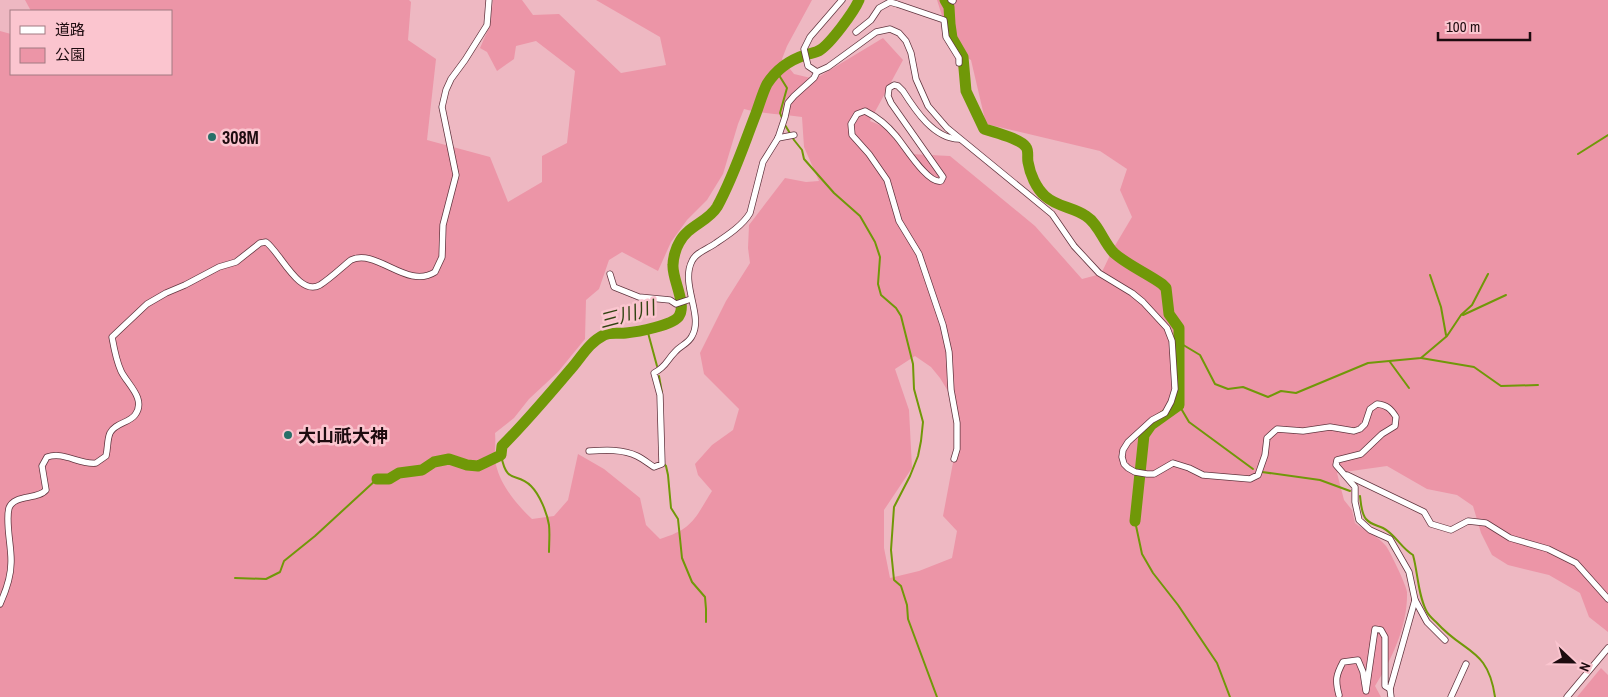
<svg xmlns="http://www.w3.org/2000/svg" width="1608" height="697" font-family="'Archivo Narrow','Noto Sans JP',sans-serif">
<rect width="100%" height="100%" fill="#eeb8c2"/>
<g fill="#ec95a7" fill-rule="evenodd">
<path d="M 25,0 L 409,0 L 411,2 L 408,40 L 436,59 L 427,140 L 490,157 L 508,202 L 542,182 L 542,156 L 567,143 L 575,71 L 536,41 L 516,46 L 514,59 L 497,71 L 487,52 L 480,48 L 490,25 L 493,0 L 522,0 L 533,15 L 559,14 L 621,73 L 666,65 L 660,37 L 596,0 L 812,0 L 787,46 L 782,59 L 794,74 L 815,79 L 883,38 L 903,60 L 870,121 L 899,133 L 910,154 L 950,156 L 1035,226 L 1082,279 L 1101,274 L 1113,249 L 1132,217 L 1120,190 L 1127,169 L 1100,151 L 986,124 L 971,60 L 953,50 L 937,0 L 1608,0 L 1608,632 L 1589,617 L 1580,593 L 1549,575 L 1508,565 L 1492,555 L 1481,533 L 1473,506 L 1457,495 L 1427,489 L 1387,466 L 1337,473 L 1344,500 L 1352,510 L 1355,523 C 1364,530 1379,537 1386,546 C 1390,551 1407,587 1407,592 C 1408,625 1392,659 1375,686 L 1381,697 L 0,697 L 0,31 L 11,34 L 11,74 L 171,74 L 171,11 L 31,11 ZM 744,109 C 763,114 783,114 802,117 L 804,147 L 819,181 L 806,182 L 785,178 L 749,225 L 748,248 L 750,263 L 726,301 L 700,353 L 704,374 L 739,409 L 733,430 L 712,445 L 695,464 L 698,475 L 712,491 C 695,518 693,529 660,539 L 646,525 L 640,498 L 604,469 L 578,454 L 568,500 L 554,516 L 532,519 C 517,505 501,486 496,465 C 494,456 496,443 495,433 L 514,418 L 529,399 L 558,372 L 585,339 L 586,300 L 599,289 L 609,260 L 622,252 L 658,271 L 671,242 L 687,220 L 707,200 L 723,174 L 738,124 ZM 915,356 L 931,367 L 940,378 L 951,396 L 958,436 L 943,516 L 957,531 L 952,558 L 919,571 L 890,578 L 884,548 L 884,510 L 912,468 L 909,410 L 895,369 Z"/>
<polygon points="1601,668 1608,675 1608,697 1577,697"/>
</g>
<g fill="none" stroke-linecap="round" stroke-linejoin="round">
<g stroke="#709808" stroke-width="2">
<polyline points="777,72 787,88 780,113 782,118"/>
<polyline points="785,125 794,140 802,150 804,159 834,193 860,216 875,242 880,257 878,284 881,295 896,308 901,316 913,364 914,389 923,422 921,441 918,456 910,476 894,507 891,550 894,580 901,586 907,605 908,619 937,697"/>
<polyline points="1578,154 1608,135"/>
<polyline points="1430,275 1441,307 1446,335"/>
<polyline points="1463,315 1506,295"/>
<polyline points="647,329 657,366"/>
<polyline points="1180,343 1200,355 1215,384 1228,389 1243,387 1268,397 1281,391 1296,393 1368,363 1421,358 1447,336 1461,315 1472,305 1488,274"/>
<polyline points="1421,358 1474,367 1501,386 1538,385"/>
<polyline points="1390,362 1409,388"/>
<polyline points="659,376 662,393"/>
<polyline points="1179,405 1189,422 1253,469"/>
<path d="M 501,455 C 507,486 516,471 531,486 C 540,495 547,513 549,525 C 550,534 549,544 549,552"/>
<polyline points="663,463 666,466 668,475 671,508 678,519 682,558 692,582 705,597 706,609 706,622"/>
<polyline points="1262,472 1320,480 1350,491"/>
<path d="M 1360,496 C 1361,503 1361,513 1366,519 C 1371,525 1377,525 1383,528 C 1395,534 1401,548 1413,555 C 1418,573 1418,596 1427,612 C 1429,616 1434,620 1437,623 C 1465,654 1488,648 1495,697"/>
<polyline points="1135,521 1142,554 1153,573 1178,605 1217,663 1230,697"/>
<polyline points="235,578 266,579 280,572 284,561 315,536 377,479"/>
</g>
<g stroke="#709808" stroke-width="11">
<path d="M 945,0 L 949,7 L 950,24 L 952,38 L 963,57 L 966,91 L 984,129 C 994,132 1021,139 1026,147 C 1029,151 1027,157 1028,162 C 1030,174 1036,188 1045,196 C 1057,207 1073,207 1086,216 C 1099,224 1103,242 1114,253 C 1126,264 1148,274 1162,284 L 1166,288 L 1169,314 L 1179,328 L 1179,405 L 1151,425 L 1144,435 L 1135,521"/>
<path d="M 377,479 L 389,479 L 399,473 L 422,470 L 434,462 L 449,459 L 467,465 L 478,466 L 501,455 L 502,446 C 526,422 548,396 570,370 C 581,358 588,343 604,335 C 610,332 619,334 626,333 C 637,332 674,325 679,316 C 687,304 672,279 673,265 C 673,258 676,248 679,243 C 687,226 708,222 717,207 C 733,178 743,147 755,116 C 759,106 762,94 767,84 C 776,70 790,60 805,55 C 810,53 816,53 820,50 C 830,44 854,12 859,0"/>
</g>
<g stroke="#623640" stroke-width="7">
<g id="minor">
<polyline points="951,0 953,1"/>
<polyline points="856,32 871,20 879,8 890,2 897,4 944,20 946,37 959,58 959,63"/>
<polyline points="817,72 808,66 804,49 810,37 842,0"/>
<polyline points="778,138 794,135"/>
<polyline points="610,274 614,287 639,297 670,300 676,304 691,299"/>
<path d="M 589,451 C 605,450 623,449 637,456 C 643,459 648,463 654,467 L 662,464 L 660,395 L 654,373 C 667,366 666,361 675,352 C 680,346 689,343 692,336 C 704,316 680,284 692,261 C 696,252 708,249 716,243 C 728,235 743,225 750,213 L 763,162 L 778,138 L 785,117 L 788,103 L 794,96 L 814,78 L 817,72 L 828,67 L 876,32 L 890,29 L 899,33 L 906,41 L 911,53 L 916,79 L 928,106 L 947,128 L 1052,214 L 1074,246 L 1099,273 L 1132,293 L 1143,302 L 1167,328 L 1172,341 L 1175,389 L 1171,402 L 1165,413 L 1152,420 L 1128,442 L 1123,450 L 1122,457 L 1124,464 L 1128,468 L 1135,472 L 1147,474 L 1154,474 L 1173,463 L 1189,468 L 1203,475 L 1250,479 L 1258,475 L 1265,455 L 1267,438 L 1277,429 L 1303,431 L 1330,427 L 1354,431 L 1360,429 L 1365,424 L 1370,409 L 1377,404 C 1387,405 1391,409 1396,417 L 1395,426 L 1382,434 L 1361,454 L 1337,460 L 1336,465 L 1355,487 L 1355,502 L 1359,520 L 1370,530 L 1390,539 L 1409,572 L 1415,600 L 1390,689 L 1385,686 L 1385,637 L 1381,630 L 1375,629 L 1366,691 L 1363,672 L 1358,660 L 1343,662 C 1336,675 1335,680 1339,695"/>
<path d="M 954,459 L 957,449 L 957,423 L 951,390 L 949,352 L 943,325 L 919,254 L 899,221 L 887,180 L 869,154 L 852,135 L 851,124 L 857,114 L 865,111 C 877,117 887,125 896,136 C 904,145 928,185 941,181 L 943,177 L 891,103 L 888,96 L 889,88 L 894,85 L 898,86 L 903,91 C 915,110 934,139 959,139"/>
<polyline points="1347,475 1424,512 1431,524 1451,530 1468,521 1486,523 1510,538 1548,549 1576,563 1608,599"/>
<polyline points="1415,600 1427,622 1445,640"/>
<path d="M 0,604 C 5,593 11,576 11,563 C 12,548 5,522 9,508 C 14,494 38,500 46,490 L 42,466 L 47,457 C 64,451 79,465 96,463 L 106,456 C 108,448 107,440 110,433 C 115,423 129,423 135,415 C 147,399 127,384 121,371 C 116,360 114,348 112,337 L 147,304 L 166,293 L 185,285 L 219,267 L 236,262 L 260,243 L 266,242 C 280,252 299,297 320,285 C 331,278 341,268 351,260 C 377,248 407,290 435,272 L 442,257 L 443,225 L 456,175 L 442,107 L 446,90 L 451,79 L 465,60 L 487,25 L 489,0"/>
<polyline points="1390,689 1391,697"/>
<polyline points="1451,697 1466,664"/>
<polyline points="1567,697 1608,648"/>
</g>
</g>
<use href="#minor" stroke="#fff" stroke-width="5.5"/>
</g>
<g fill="#276f68" stroke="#fbc5cf" stroke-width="2">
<circle cx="212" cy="137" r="5"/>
<circle cx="288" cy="435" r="5"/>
</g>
<g text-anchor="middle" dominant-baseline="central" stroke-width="5" stroke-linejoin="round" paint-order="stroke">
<g font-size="18" font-weight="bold" fill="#1d0b0f" stroke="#fbc5cf" text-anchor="start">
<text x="222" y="137">308M</text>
<text x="298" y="435">大山祇大神</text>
</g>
<g font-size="19" font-style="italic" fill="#324312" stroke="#fbc5cf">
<text transform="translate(627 314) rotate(-15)">三川川</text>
</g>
</g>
<rect x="10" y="10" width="162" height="65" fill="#fbc5cf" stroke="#a27b82"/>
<rect x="20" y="26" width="25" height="8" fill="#ffffff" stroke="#a27b82"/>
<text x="55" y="35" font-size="15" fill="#1d0b0f">道路</text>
<rect x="20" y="48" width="25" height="15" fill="#ec95a7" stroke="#a27b82"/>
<text x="55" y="60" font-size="15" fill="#1d0b0f">公園</text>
<g transform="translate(1573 662) rotate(112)" stroke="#fbc5cf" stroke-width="4" paint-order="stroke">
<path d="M0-4L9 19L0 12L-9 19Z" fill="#1d0b0f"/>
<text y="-8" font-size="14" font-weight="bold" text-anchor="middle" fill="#1d0b0f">N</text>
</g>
<path d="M1438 32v8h92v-8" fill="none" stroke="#1d0b0f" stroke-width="2.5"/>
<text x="1446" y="32" font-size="15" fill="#1d0b0f" stroke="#fbc5cf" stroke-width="4" paint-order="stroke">100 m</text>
</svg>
